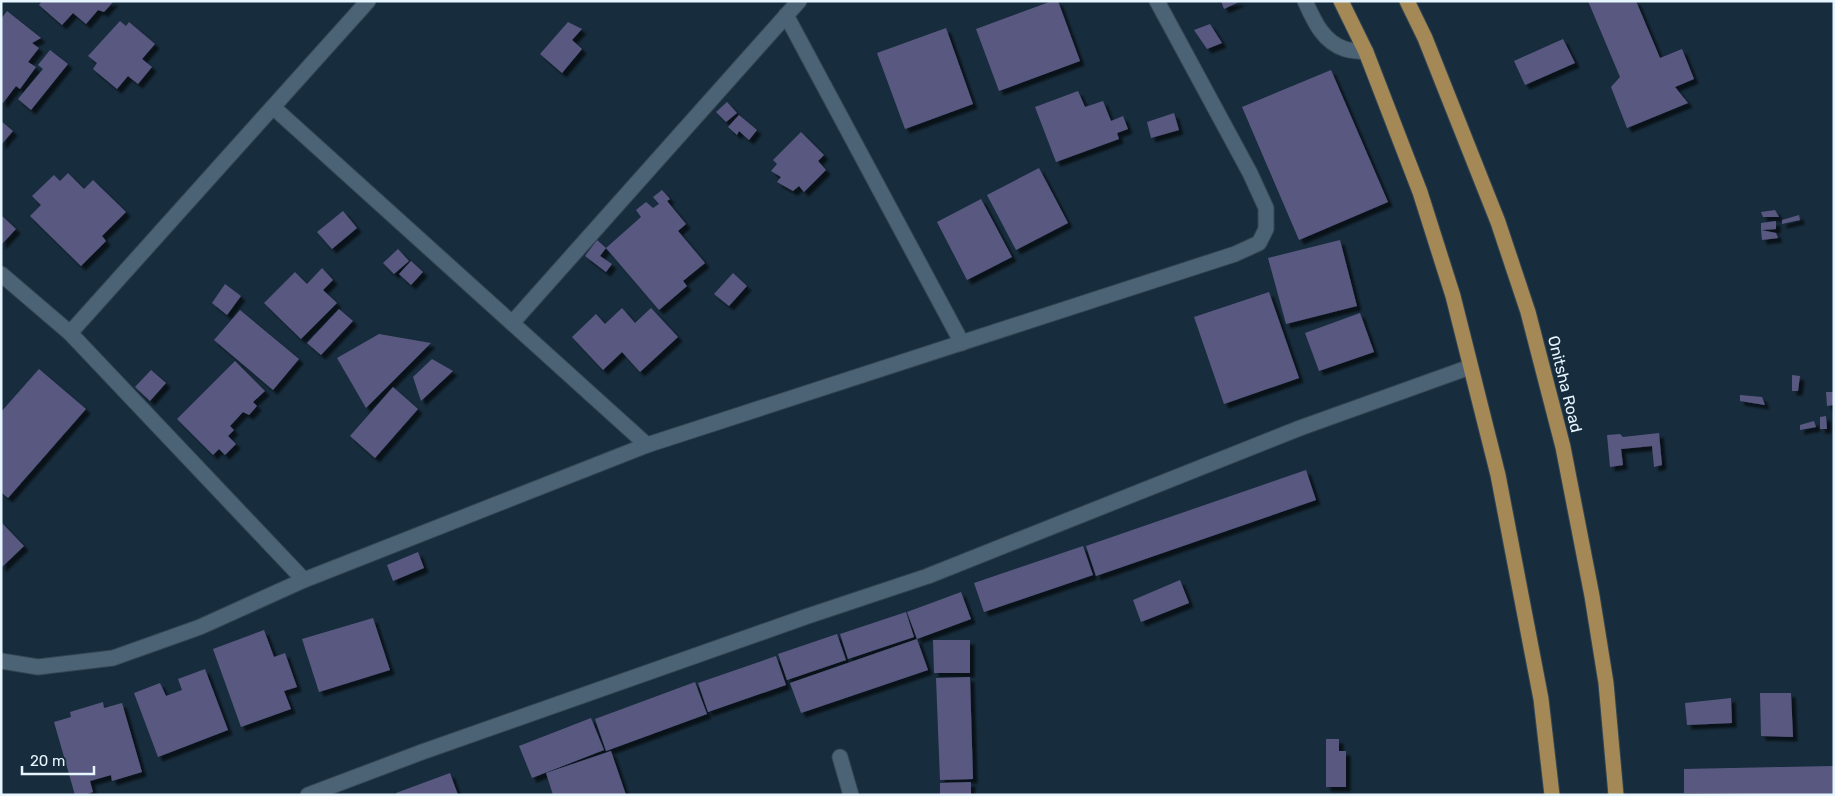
<svg xmlns="http://www.w3.org/2000/svg" width="1835" height="796" font-family="Rubik,sans-serif">
<defs>
<filter id="shadow"><feDropShadow dx="4.5" dy="4.5" stdDeviation="1" flood-color="#0009"/></filter>
</defs>
<rect width="100%" height="100%" fill="#172c3c"/>
<g fill="#595981" filter="url(#shadow)">
<polygon points="42,1 114,1 104,12 98,10 86,24 73,13 62,25 39,5"/>
<polygon points="1052,1 1058,1 1080,61 999,91 976,29"/>
<polygon points="1221,1 1241,1 1224,9"/>
<polygon points="1588,1 1636,1 1660,58 1682,49 1694,79 1675,87 1688,103 1627,128 1611,87 1620,77"/>
<polygon points="7,11 41,38 32,43 39,48 28,62 36,67 20,89 16,86 3,103 1,101 1,19"/>
<polygon points="120,21 126,26 129,22 155,44 142,59 152,67 138,84 128,76 117,89 93,69 97,63 88,56"/>
<polygon points="568,22 582,29 572,40 582,49 562,73 540,54"/>
<polygon points="1210,24 1222,43 1207,49 1194,30"/>
<polygon points="946,28 973,104 905,129 877,53"/>
<polygon points="1563,39 1575,63 1525,85 1514,61"/>
<polygon points="50,50 68,64 31,110 18,99 43,69 38,65"/>
<polygon points="1331,70 1388,202 1299,240 1242,107"/>
<polygon points="1078,91 1085,107 1103,101 1111,121 1123,116 1128,129 1117,133 1119,139 1056,162 1035,107"/>
<polygon points="727,102 737,113 726,122 716,112"/>
<polygon points="1174,113 1179,130 1151,138 1147,122"/>
<polygon points="739,115 757,130 749,140 739,131 737,135 728,127"/>
<polygon points="1,121 13,131 1,145"/>
<polygon points="801,132 824,155 818,161 826,170 804,192 799,186 793,191 777,182 781,177 771,171 777,164 773,160"/>
<polygon points="1039,168 1068,223 1016,250 987,195"/>
<polygon points="68,173 84,189 93,180 126,212 102,236 106,241 81,266 30,216 41,205 32,196 54,175 60,181"/>
<polygon points="662,190 670,199 667,201 686,224 678,231 705,263 683,281 687,286 659,310 606,248 641,217 636,210 646,202 653,208 659,204 653,197"/>
<polygon points="981,199 1012,257 967,280 937,222"/>
<polygon points="1775,210 1779,217 1763,217 1761,212"/>
<polygon points="343,211 357,228 332,249 317,232"/>
<polygon points="1,215 16,229 1,245"/>
<polygon points="1799,215 1800,220 1782,224 1782,220"/>
<polygon points="1776,221 1776,229 1761,230 1761,223"/>
<polygon points="1761,230 1776,233 1778,238 1762,240"/>
<polygon points="597,240 606,248 600,256 612,264 606,272 585,256"/>
<polygon points="1340,240 1357,306 1286,324 1268,258"/>
<polygon points="398,249 409,261 394,274 383,263"/>
<polygon points="411,261 423,272 411,285 399,274"/>
<polygon points="322,268 333,280 323,290 337,303 301,339 264,303 295,272 307,284"/>
<polygon points="733,273 747,286 729,306 714,294"/>
<polygon points="225,284 241,296 227,315 212,303"/>
<polygon points="1269,292 1299,378 1224,404 1194,317"/>
<polygon points="622,308 635,323 651,308 678,337 640,372 622,352 603,370 572,337 596,314 605,324"/>
<polygon points="339,309 353,321 321,355 307,343"/>
<polygon points="240,310 299,359 273,390 214,340"/>
<polygon points="1360,313 1374,352 1319,371 1305,333"/>
<polygon points="379,334 431,343 366,408 337,358"/>
<polygon points="432,359 453,371 421,401 413,377"/>
<polygon points="235,361 265,391 253,402 257,406 249,415 243,412 230,426 234,430 228,436 236,444 225,455 219,449 213,455 177,419"/>
<polygon points="39,369 86,409 8,498 1,492 1,412"/>
<polygon points="151,370 166,383 150,401 135,387"/>
<polygon points="1792,375 1800,376 1798,391 1792,391"/>
<polygon points="393,387 418,409 375,458 350,436"/>
<polygon points="1826,392 1833,392 1833,405 1827,406"/>
<polygon points="1740,395 1762,397 1765,405 1740,401"/>
<polygon points="1826,416 1827,429 1820,429 1820,417"/>
<polygon points="1814,421 1816,427 1800,430 1800,425"/>
<polygon points="1659,433 1662,465 1654,467 1652,446 1621,449 1623,465 1610,467 1607,435 1620,434 1623,437"/>
<polygon points="1306,470 1316,500 1096,576 1086,546"/>
<polygon points="1,522 24,546 1,568"/>
<polygon points="1083,546 1093,575 984,612 974,583"/>
<polygon points="418,552 424,568 393,581 387,565"/>
<polygon points="1180,580 1189,603 1141,622 1133,600"/>
<polygon points="961,592 971,619 917,639 907,612"/>
<polygon points="906,612 914,637 848,659 840,634"/>
<polygon points="373,618 390,670 319,692 302,639"/>
<polygon points="264,630 274,657 285,653 297,687 284,691 291,709 241,727 213,649"/>
<polygon points="837,634 846,660 787,680 778,654"/>
<polygon points="917,639 928,670 801,713 790,683"/>
<polygon points="933,640 970,640 970,673 934,673"/>
<polygon points="776,656 786,685 708,712 698,683"/>
<polygon points="205,669 228,730 158,757 134,693 160,683 166,696 182,690 178,679"/>
<polygon points="970,677 973,779 940,780 936,678"/>
<polygon points="695,682 707,714 606,751 595,719"/>
<polygon points="1760,693 1791,693 1793,737 1761,736"/>
<polygon points="1731,698 1732,723 1687,725 1685,703"/>
<polygon points="103,702 104,708 122,703 142,772 112,781 111,775 90,781 93,792 84,795 75,795 54,722 71,717 70,712"/>
<polygon points="591,718 604,750 532,778 519,746"/>
<polygon points="1326,739 1339,739 1339,751 1346,751 1346,787 1326,787"/>
<polygon points="611,751 626,795 553,795 546,773"/>
<polygon points="1834,766 1834,795 1684,793 1684,769"/>
<polygon points="450,773 458,795 397,795 396,793"/>
<polygon points="971,782 971,795 940,795 940,783"/>
</g>
<g fill="none" stroke-linecap="round" stroke-linejoin="round">
<g stroke="#344653" stroke-width="17">
<g id="street">
<path d="M 1305,1 C 1314,21 1323,42 1345,49 C 1351,51 1359,51 1366,52"/>
<polyline points="786,15 962,343"/>
<polyline points="273,107 647,445"/>
<polyline points="1,274 70,333 304,580"/>
<polyline points="512,323 799,1"/>
<polyline points="70,333 368,1"/>
<polyline points="1,661 38,667 113,658 200,627 304,580 647,445 1235,254 1259,243 1266,229 1266,208 1250,173 1157,1"/>
<polyline points="840,757 851,795"/>
<polyline points="308,795 422,752 808,616 928,576 1300,428 1470,367"/>
</g>
</g>
<g stroke="#344653" stroke-width="17">
<g id="primary">
<polyline points="1341,1 1366,52 1420,192 1453,296 1498,475 1541,699 1552,795"/>
<polyline points="1407,1 1425,38 1498,222 1528,312 1563,447 1592,596 1606,683 1616,795"/>
</g>
</g>
<use href="#street" stroke="#4c6375" stroke-width="15"/>
<use href="#primary" stroke="#a48956" stroke-width="15"/>
</g>
<g text-anchor="middle" dominant-baseline="central" stroke-width="4" stroke-linejoin="round" paint-order="stroke">
<g font-size="16" fill="#e7f5ff" stroke="#172c3c">
<text transform="translate(1565 384) rotate(76)">Onitsha Road</text>
</g>
</g>
<rect width="1835" height="796" fill="none" stroke="#e7f5ff" stroke-width="5"/>
<path d="M22 766v8h72v-8" fill="none" stroke="#e7f5ff" stroke-width="2.5"/>
<text x="30" y="766" font-size="15" fill="#e7f5ff" stroke="#172c3c" stroke-width="4" paint-order="stroke">20 m</text>
</svg>
